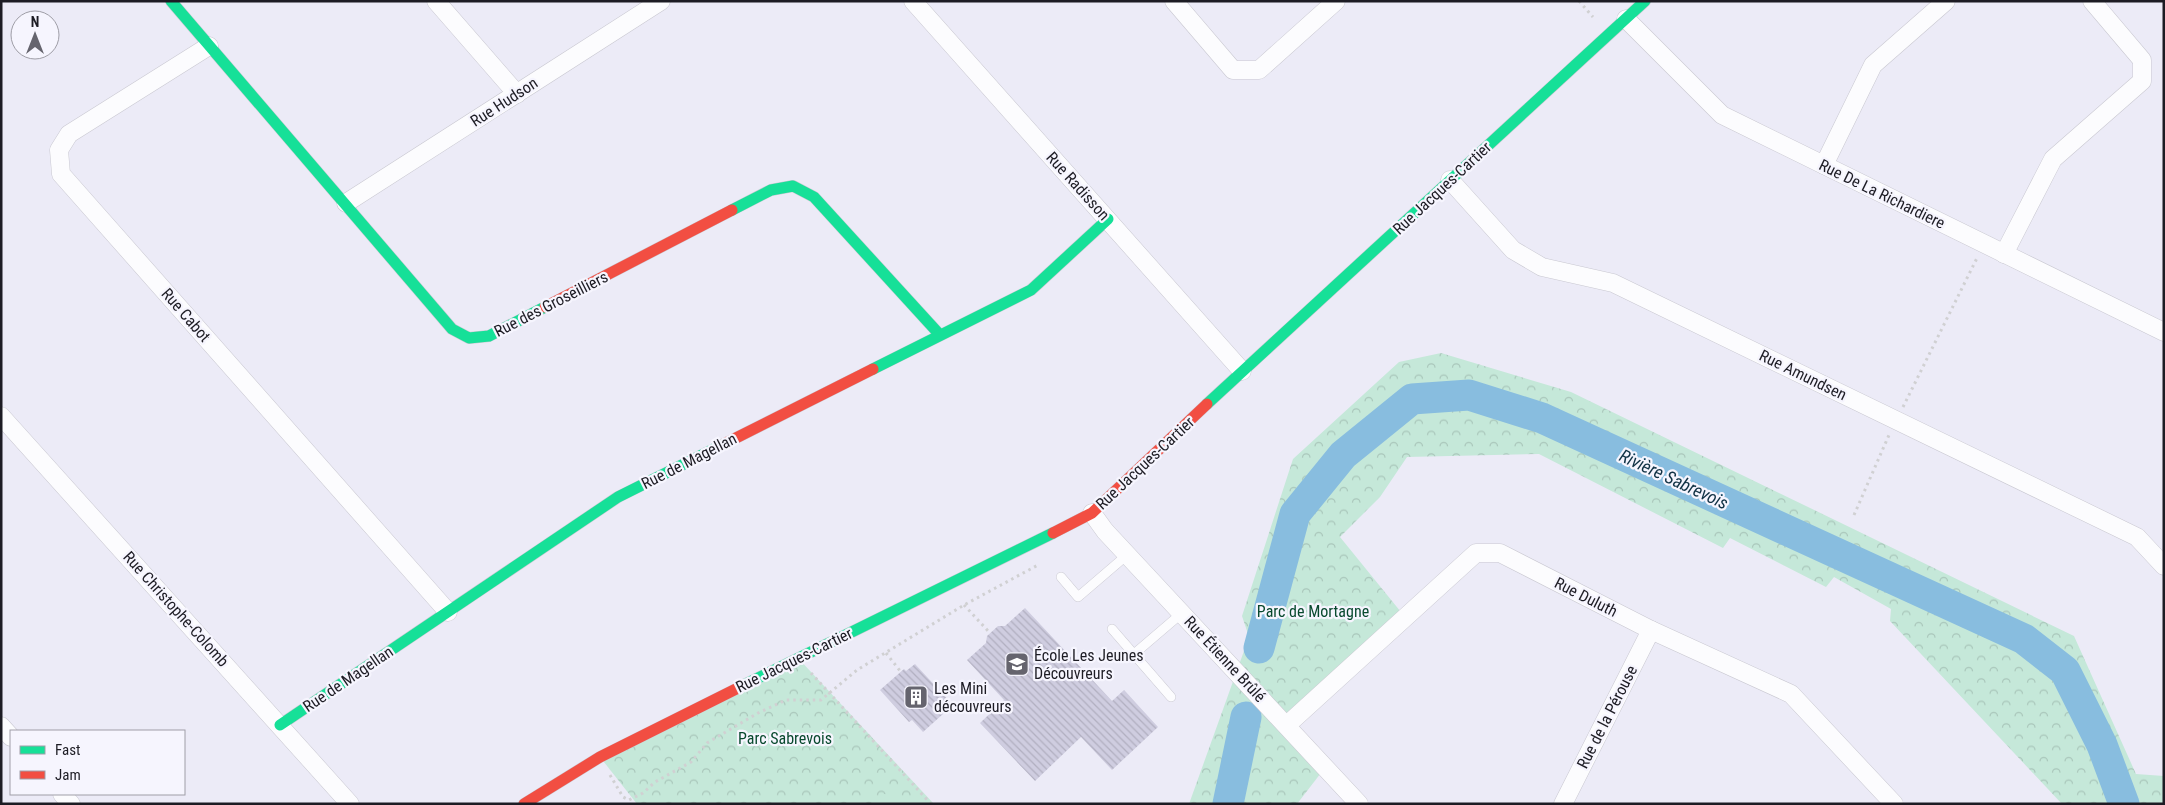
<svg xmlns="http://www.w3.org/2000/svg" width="2165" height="805" font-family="'Roboto Condensed',sans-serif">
<defs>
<pattern id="park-crowns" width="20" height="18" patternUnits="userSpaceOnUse" patternTransform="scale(1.25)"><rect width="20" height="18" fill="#c5e8d9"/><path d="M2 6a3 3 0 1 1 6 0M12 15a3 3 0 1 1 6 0" fill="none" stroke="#a9c6ba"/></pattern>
<pattern id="building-back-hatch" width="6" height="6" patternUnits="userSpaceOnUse" patternTransform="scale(1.25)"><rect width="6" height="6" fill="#cfcde0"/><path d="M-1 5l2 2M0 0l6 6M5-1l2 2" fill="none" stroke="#b1afc0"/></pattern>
</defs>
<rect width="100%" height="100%" fill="#ecebf7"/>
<g fill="url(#park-crowns)">
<polygon points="1441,353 1571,392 2074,636 2136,774 2164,776 2164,804 2062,804 1890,621 1891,609 1834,577 1826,587 1730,538 1723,548 1539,454 1407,457 1380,497 1340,537 1405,617 1287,725 1324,769 1297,804 1189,804 1249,637 1242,616 1293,459 1399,362"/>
<polygon points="798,658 934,804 637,804 600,757"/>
</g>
<polygon fill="#c5e8d9" points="884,794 924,798 929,804 873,804"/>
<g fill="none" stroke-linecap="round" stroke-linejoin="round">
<g stroke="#88bddf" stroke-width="31">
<polyline points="1259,648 1295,514 1343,455 1412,399 1469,395 1542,418 2024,639 2065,671 2102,745 2124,804"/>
<polyline points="1228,804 1246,717"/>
</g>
</g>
<g fill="url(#building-back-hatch)">
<polygon points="1025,608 1112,701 1124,690 1158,727 1112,770 1081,737 1035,781 980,723 1004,700 967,660 986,643 987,636 998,626 1005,626"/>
<polygon points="915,664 953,705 923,732 912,720 909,722 880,690 904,669 906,671"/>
</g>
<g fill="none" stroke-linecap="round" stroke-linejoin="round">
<g stroke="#c9c8d1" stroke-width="10">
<g id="lane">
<polyline points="1061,577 1078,597 1127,555"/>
<polyline points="1112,629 1171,697"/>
<polyline points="1134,654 1182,613"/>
</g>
</g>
<g stroke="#c9c8d1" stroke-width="19">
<g id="street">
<polyline points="436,1 517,94"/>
<polyline points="913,1 1242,371"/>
<polyline points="1174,1 1233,70 1259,70 1336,1"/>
<polyline points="1626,19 1722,115 2164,332"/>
<polyline points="209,46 69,134 59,150 61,174 448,612"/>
<polyline points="1824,165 1873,65 1946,1"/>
<polyline points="1450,180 1513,250 1542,267 1613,283 2137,537 2164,566"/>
<polyline points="346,203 661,1"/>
<polyline points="2004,254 2053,159 2142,81 2142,60 2092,1"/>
<polyline points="1,416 350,804"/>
<polyline points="1092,513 1105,531 1359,804"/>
<polyline points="1287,725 1476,553 1500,553 1651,630 1791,694 1894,804"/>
<polyline points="1,726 11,737"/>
<polyline points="62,794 71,804"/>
<polyline points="1563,804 1651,630"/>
</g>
</g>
<g stroke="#c9c8d1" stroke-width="12">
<g id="fast">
<polyline points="171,1 452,329 469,338 489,336 545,307"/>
<polyline points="732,210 771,190 793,186 814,197 940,335"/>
<polyline points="873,369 1031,290 1108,219"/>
<polyline points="1207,404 1645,1"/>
<polyline points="744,685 1053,533"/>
<polyline points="280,725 618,497 724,444"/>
</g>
</g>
<g stroke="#c9c8d1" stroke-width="12">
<g id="jam">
<polyline points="545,307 732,210"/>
<polyline points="724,444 873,369"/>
<polyline points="1053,533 1092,513 1207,404"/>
<polyline points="524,804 600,757 744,685"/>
</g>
</g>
<g stroke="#d0d0d2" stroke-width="3" stroke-dasharray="2.5 4" stroke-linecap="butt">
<polyline points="1579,1 1593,17"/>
<polyline points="1903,407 1977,258"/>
<polyline points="1854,515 1889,435"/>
<polyline points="964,605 990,633"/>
<polyline points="886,653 901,672"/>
<polyline points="811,673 931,804"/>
<polyline points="610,775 623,797 629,800 643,793 655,782 691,762 707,743 758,713 786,700 821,700 857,670 964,605 1038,565"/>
</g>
<use href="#lane" stroke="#fcfcfe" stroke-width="9"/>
<use href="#street" stroke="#fcfcfe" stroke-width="18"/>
<use href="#fast" stroke="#16e098" stroke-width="11"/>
<use href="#jam" stroke="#f24e42" stroke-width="11"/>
</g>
<defs>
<g id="school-square" transform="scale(1.25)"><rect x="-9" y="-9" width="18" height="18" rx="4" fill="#65646e" stroke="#f6f5fe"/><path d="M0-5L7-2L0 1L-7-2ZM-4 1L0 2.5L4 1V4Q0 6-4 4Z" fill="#fff"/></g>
<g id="building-square" transform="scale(1.25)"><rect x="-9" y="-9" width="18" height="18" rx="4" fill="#65646e" stroke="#f6f5fe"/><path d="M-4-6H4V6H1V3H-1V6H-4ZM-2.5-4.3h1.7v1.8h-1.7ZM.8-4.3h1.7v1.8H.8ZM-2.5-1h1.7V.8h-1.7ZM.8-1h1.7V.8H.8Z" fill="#fff"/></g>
</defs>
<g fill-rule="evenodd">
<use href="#school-square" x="1017" y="664"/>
<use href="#building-square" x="916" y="697"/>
</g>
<g text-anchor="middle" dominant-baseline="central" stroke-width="4.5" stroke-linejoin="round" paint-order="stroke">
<g font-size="16" fill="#1d1c24" stroke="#f6f5fe">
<text transform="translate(504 102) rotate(-33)">Rue Hudson</text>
<text transform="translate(1078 186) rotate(48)">Rue Radisson</text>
<text transform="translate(1442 188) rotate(-43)">Rue Jacques-Cartier</text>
<text transform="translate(1882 194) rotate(26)">Rue De La Richardiere</text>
<text transform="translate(551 304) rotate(-27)">Rue des Groseilliers</text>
<text transform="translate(186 315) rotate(49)">Rue Cabot</text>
<text transform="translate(1803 375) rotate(26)">Rue Amundsen</text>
<text transform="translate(689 461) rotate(-27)">Rue de Magellan</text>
<text transform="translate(1145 463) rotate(-43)">Rue Jacques-Cartier</text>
<text transform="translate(1586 597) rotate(27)">Rue Duluth</text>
<text transform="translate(176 609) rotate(48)">Rue Christophe-Colomb</text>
<text transform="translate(1225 659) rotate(47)">Rue Étienne Brûlé</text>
<text transform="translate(794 660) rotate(-26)">Rue Jacques-Cartier</text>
<text transform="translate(348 679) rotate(-34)">Rue de Magellan</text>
<text transform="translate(1607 717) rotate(-63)">Rue de la Pérouse</text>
</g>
<g font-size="16" fill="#08492e" stroke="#f6f5fe">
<text x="1313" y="611">Parc de Mortagne</text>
<text x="785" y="738">Parc Sabrevois</text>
</g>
<g font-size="16" fill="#1d1c24" stroke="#f6f5fe" text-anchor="start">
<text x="1034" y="655">École Les Jeunes<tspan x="1034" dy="18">Découvreurs</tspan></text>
<text x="934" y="688">Les Mini<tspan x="934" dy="18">découvreurs</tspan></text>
</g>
<g font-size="18" font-style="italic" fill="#113245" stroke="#f6f5fe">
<text transform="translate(1674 479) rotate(25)">Rivière Sabrevois</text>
</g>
</g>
<rect width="2165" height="805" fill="none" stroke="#1d1c24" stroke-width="5"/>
<rect x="10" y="730" width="175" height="65" fill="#f6f5fe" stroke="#9f9ea7"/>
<rect x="20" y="746" width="25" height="8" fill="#16e098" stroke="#9f9ea7"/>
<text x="55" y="755" font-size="15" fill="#1d1c24">Fast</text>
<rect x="20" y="771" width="25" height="8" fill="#f24e42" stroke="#9f9ea7"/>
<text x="55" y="780" font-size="15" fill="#1d1c24">Jam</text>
<g transform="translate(35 35)"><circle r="24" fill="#f6f5fe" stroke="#9f9ea7"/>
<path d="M0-4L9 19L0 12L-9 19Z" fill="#65646e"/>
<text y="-8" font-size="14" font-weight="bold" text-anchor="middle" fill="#1d1c24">N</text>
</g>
</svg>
